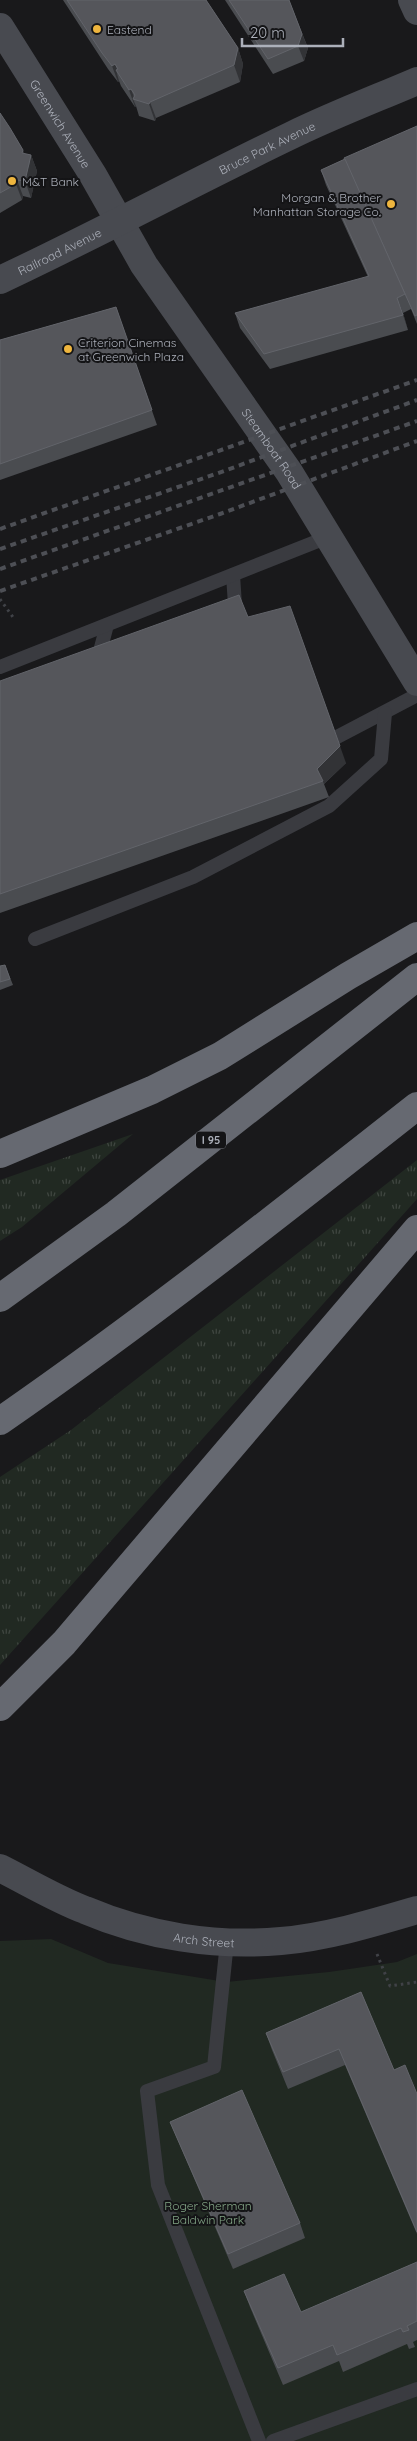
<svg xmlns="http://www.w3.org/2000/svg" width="417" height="2441" font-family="Quicksand,sans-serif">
<defs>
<pattern id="grass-tufts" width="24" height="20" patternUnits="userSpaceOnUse" patternTransform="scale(1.25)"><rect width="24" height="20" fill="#212922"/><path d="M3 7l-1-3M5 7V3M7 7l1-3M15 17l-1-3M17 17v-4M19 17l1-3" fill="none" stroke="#3f4640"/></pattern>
</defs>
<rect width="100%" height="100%" fill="#19191b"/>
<g fill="url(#grass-tufts)">
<polygon points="133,1134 22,1227 0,1241 0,1180"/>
<polygon points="417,1160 417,1199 0,1665 0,1477 71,1430"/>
</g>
<polygon fill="#212922" points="51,1939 108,1963 226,1982 329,1972 397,1962 417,1954 417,2441 0,2441 0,1941"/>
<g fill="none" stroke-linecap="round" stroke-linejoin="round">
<g stroke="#404247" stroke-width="3" stroke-dasharray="2.5 4" stroke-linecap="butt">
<polyline points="0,599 15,620"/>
<polyline points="377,1954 390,1986 417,1982"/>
</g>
<g stroke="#3a3b40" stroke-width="14">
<polyline points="227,608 235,605 233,575"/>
<polyline points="91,657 99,655 107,625"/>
<polyline points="0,667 328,537"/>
<polyline points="337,737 417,695"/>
<polyline points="35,939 193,877 329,806 381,759 385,713"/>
<polyline points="227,1942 214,2067 147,2091 158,2185 259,2441"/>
<polyline points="273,2441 417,2389"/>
</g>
<g stroke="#484a50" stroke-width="28">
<polyline points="412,0 417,11"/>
<path id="s1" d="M 0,27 L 93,175 L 144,265 L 289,472 L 417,682"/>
<path id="s2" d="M 0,280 C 98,234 194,182 292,135 C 333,115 375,99 417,81"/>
<path id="s3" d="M 0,1868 C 28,1882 56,1899 85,1910 C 146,1936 215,1947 281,1941 C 327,1937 373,1923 417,1910"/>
</g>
<g stroke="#666971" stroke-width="28">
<polyline points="0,1154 152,1090 220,1056 348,976 417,936"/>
<polyline points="0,1298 116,1214 417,977"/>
<path d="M 0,1421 C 143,1322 280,1214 417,1106"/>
<polyline points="0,1707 64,1643 417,1229"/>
</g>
<g stroke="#4d4f55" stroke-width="4" stroke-dasharray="6 5" stroke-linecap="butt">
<polyline points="0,529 417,380"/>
<polyline points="0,549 224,471 417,400"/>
<polyline points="0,569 417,421"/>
<polyline points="0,591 220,514 417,441"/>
</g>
</g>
<g fill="#4a4c50">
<polygon points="63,0 206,0 238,48 243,64 240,82 156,118 155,121 139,116 136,106 135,107 121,86 119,81 118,82 108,69"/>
<polygon points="225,0 289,0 308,48 304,61 273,74"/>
<polygon points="0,113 23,150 24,154 31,155 37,171 31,198 23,196 22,200 0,213"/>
<polygon points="417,126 417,324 411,309 403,313 408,330 270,369 240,328 235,313 368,277 326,185 321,170"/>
<polygon points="116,307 157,425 0,480 0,340"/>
<polygon points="0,681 346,763 324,784 329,797 0,913"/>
<polygon points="5,965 13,985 0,990 0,966"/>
<polygon points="361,1992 394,2070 417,2094 417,2234 345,2065 288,2089 272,2050 266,2033"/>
<polygon points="170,2122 300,2223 305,2238 233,2269"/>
<polygon points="417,2262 417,2340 413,2342 415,2347 409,2349 407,2344 343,2372 339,2361 283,2385 250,2307 244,2291 301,2312"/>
</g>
<g fill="#323336">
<polygon points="302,34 308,48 304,61 298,46"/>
<polygon points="238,48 243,64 240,82 234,65"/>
<polygon points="115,64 119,75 116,70 119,81 118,82 112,66"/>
<polygon points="131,89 135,100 133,99 136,106 135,107 129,90"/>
<polygon points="150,102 156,118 155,121 149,104"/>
<polygon points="23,150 29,166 31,155 37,171 31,198 25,181 22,153"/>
<polygon points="17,180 23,196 22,200 16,184"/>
<polygon points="397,298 403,313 408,330 403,315"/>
<polygon points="296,622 346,763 324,784 317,769"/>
</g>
<g fill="#55565b" stroke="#62646a">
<polygon points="67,0 206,0 238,48 234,65 150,102 149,104 133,99 135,95 131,89 129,90 116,70 118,69 115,64 112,66 102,53"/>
<polygon points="229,0 289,0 302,34 298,46 268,59"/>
<polygon points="0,113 10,128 23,150 22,153 31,155 25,181 17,180 16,184 0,193"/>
<polygon points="417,126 417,315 415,316 344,158"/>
<polygon points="345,159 405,294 397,298 403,315 264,354 235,313 369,276 321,170"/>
<polygon points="116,307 152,410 0,464 0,340"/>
<polygon points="239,595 248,617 290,606 340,746 317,769 323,781 0,894 0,681"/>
<polygon points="5,965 10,979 0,982 0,966"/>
<polygon points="361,1992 394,2070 405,2065 417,2094 417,2232 339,2049 283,2072 266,2033"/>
<polygon points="242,2090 300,2223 228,2254 170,2122"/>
<polygon points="417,2262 417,2321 407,2326 409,2330 403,2332 401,2328 337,2355 333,2345 278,2368 244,2291 284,2274 301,2312"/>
</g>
<g fill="#eeb53e" stroke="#141416" stroke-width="2">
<circle cx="97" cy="29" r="5"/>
<circle cx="12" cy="181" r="5"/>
<circle cx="391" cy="204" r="5"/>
<circle cx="68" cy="349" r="5"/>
</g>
<g text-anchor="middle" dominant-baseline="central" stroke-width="4" stroke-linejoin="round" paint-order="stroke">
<rect fill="#141416" stroke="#7e8189" stroke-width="1" x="196" y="1131.5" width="30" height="17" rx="4"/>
<g font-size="11" font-weight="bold" fill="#acb0ba">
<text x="211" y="1140">I 95</text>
</g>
<g font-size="12" fill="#acb0ba" stroke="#141416" text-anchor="start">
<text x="107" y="29">Eastend</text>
<text x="22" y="181">M&amp;T Bank</text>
<text x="381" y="197" text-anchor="end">Morgan &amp; Brother<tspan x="381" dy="14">Manhattan Storage Co.</tspan></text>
<text x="78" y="342">Criterion Cinemas<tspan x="78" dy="14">at Greenwich Plaza</tspan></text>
</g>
<g font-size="12" fill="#acb0ba" stroke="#141416">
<text stroke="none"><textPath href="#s1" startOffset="114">Greenwich Avenue</textPath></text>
<text stroke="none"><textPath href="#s2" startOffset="298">Bruce Park Avenue</textPath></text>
<text stroke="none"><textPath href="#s2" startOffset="66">Railroad Avenue</textPath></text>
<text stroke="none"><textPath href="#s1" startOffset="502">Steamboat Road</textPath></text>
<text stroke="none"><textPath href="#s3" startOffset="218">Arch Street</textPath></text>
</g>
<g font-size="12" fill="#83a586" stroke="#141416">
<text x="208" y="2205">Roger Sherman<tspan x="208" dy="14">Baldwin Park</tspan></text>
</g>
</g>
<path d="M242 38v8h101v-8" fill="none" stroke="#acb0ba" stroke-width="2.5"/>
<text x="250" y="38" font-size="15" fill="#acb0ba" stroke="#141416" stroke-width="4" paint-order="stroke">20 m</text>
</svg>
